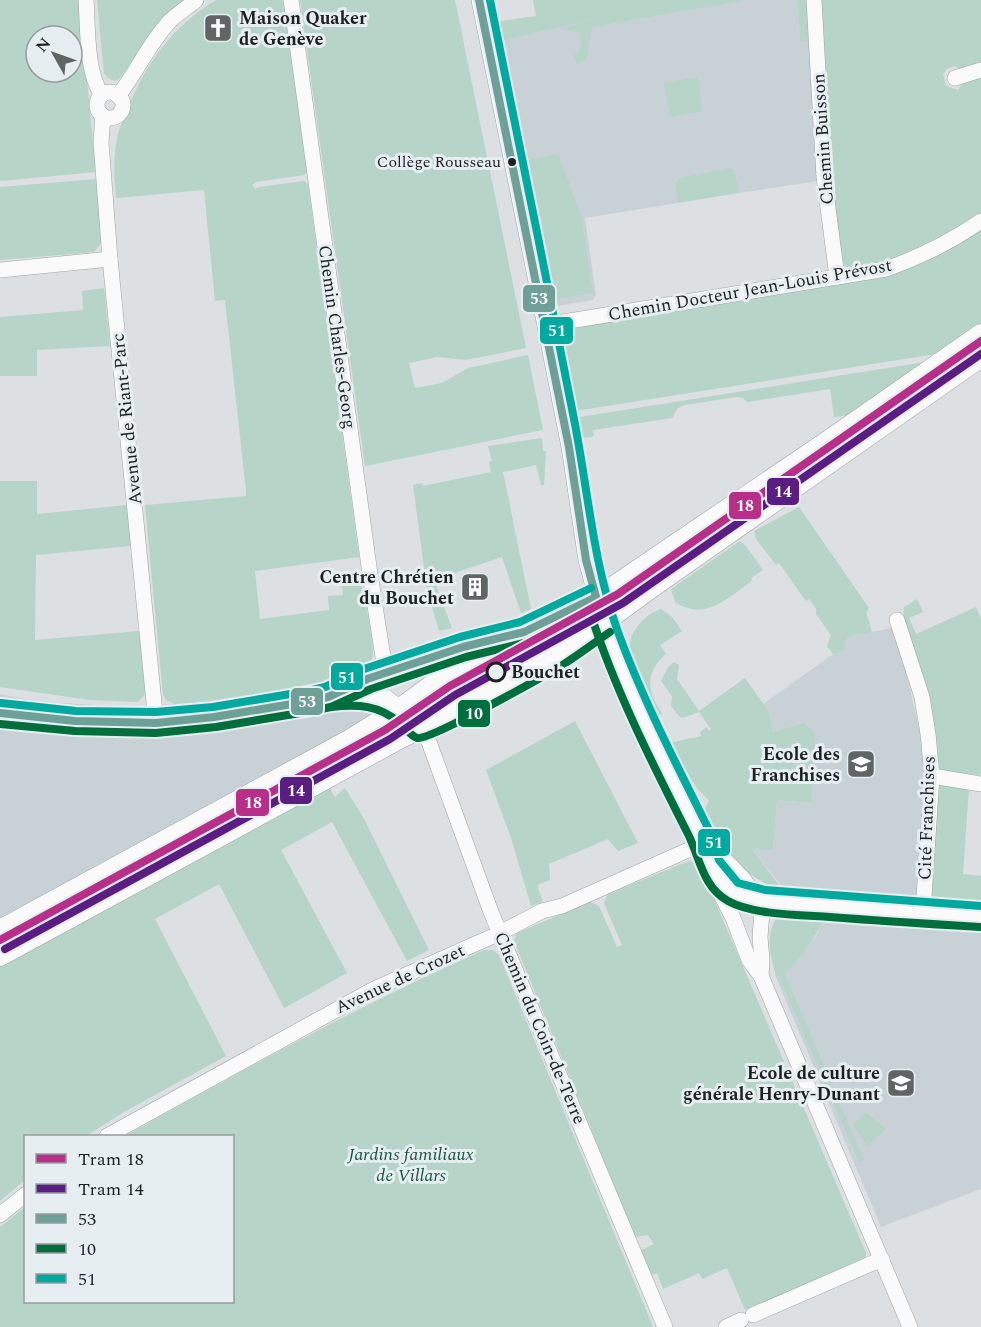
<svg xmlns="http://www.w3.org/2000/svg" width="981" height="1327" font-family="Spectral,serif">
<rect width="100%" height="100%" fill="#dce0e2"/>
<g fill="#c8d2d6">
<polygon points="674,0 808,0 818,181 739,193 735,171 675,185 678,203 585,218 596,295 593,300 558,306 553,301 526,161 522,134 501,41"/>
<polygon points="892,628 903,659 921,737 924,772 916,901 786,891 750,847 773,850 777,800 811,803 803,723 773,732 769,712 763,704 836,652 846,637"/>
<polygon points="364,669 374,730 328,785 0,963 0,694 30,700 62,703 129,707 174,704 307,685"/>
<polygon points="824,919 981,933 981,1189 881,1227 776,977 785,973 816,936"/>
</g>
<g fill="#b6d4c7" fill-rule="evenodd">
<path d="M 0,0 L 79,0 L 96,172 L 0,181 ZM 36,36 L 72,36 L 72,72 L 36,72 Z"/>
<path d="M 97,0 L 184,0 C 172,10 160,20 151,33 C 145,40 123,76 119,79 C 113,83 108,78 104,74 Z"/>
<path d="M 216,0 L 283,0 L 307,171 L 304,175 L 256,182 L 252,185 L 255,189 L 259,187 L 304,181 L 308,184 L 359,557 L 255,571 L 260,619 L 329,610 L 328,596 L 343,595 L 342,585 L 361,582 C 364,598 376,646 372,659 C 364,684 204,700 174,704 L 166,700 L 163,695 L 145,505 L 246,496 L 246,491 L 225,300 L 215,301 L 204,190 L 116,198 C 114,177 113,155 118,134 C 120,125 125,117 128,108 C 146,63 174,25 216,0 Z"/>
<polygon points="300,0 455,0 526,348 466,360 437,357 409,363 415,388 442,383 468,368 528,355 543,430 365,466"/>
<polygon points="533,0 745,0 592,27 587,57 582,62 576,63 574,56 582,46 580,32 568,31 567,27 600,18 501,41 498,25 501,21 536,16"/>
<polygon points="798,0 806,0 809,40 800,41"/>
<polygon points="821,0 981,0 981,66 963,71 954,66 947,69 943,74 946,86 958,90 965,79 981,74 981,213 932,243 893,259 850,269 845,266 843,261 835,211 830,158"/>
<polygon points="698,77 703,111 670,117 664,83"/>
<polygon points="558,154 581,215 593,293 556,299 529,160"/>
<polygon points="732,168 735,171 739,193 678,203 675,185 680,178"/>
<polygon points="96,179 102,242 94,252 0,260 0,187"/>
<polygon points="981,229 981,323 936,354 575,411 561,336 563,330 568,327 886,275 924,262"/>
<polygon points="104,288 110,346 37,350 37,376 0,376 0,317 83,310 82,291"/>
<polygon points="925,362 849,415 834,417 830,389 747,402 743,398 736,397 685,405 678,408 672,418 593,430 594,435 592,437 580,438 577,421 580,417"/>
<polygon points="542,438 543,451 546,451 544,485 541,485 536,465 503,472 531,609 521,613 502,557 434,580 452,628 439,631 427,590 413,485 422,483 423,486 491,472 489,462 492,461 488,446"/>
<polygon points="0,481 37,481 37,514 127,505 131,546 36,555 35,640 139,631 146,693 138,702 90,700 0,687"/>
<polygon points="799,507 869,608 866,612 872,632 846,637 845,650 833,654 827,646 831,635 816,614 816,609 809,599 806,601 779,563 776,565 756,539 754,531"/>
<path d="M 740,541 L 746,546 L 763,570 L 751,578 L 752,581 C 727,598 706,622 675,602 L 671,589 Z"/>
<polygon points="917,599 923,612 909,618 916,634 976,607 981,619 981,775 939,771 903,617 904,607"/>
<path d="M 661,609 L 672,617 L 682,631 L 660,645 L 666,654 C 644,673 647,691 662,713 L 657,717 C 649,701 631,664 630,647 C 629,631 647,613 661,609 Z"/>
<path d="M 674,662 L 679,665 L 677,679 L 699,711 L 745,678 L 769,712 L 773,732 L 803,723 L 812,729 L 815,736 L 811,803 L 777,800 L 773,850 L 751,848 L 783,890 C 747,880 715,847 704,811 L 709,801 L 696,787 L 669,743 L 701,736 L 700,732 L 707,727 L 709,731 L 711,729 L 699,712 L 683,718 L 679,716 L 671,706 L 672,696 L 661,681 L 668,667 Z"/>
<polygon points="575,721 638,843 618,851 608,839 549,864 550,880 537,885 543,902 531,906 511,838 486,770"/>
<polygon points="940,784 969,788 963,874 981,876 981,904 929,901 936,788"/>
<polygon points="328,785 335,797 345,788 364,819 429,950 407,961 332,822 281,850 347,973 284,1008 219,884 155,919 226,1056 124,1112 86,1136 26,1136 25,1180 0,1201 0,963"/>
<polygon points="689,861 699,864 866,1253 866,1258 745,1310 727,1268 702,1279 699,1273 663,1289 657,1273 651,1275 641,1250 654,1244 648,1235 635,1237 514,941 517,933 590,902 599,906 617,947 622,945 604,903 608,894"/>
<path d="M 782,917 L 824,919 C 814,940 801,957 785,974 L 864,1160 L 859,1162 L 779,976 L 776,977 C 771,955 765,941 775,920 Z"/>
<path d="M 484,950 L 493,950 L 499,955 L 653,1327 L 0,1327 L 0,1227 L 25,1207 L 26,1302 L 232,1302 L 232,1136 L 125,1136 C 243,1070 361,1004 484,950 Z"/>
<polygon points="866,1113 886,1129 867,1146 853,1124"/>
</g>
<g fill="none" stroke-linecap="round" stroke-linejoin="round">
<g stroke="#9fa2a4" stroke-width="16">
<g id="minor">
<path d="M 86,0 C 88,27 86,73 102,95"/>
<polyline points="291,0 370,574 383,657 393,670"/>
<polyline points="479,0 542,311 569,447 586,560 596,597"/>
<polyline points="814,0 824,177 837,277"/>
<polyline points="955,78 981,70"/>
<circle cx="110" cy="105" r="13"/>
<path d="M 118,96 C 137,72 149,43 170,21 C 178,13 188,7 196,0"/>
<polyline points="103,116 101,142 110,259 156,723"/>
<polyline points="0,270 110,259"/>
<path d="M 545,325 L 886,269 C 920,257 951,242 981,221"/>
<polyline points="897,620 922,697 928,734 932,776 923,912"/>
<polyline points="420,728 429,742 491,912 665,1327"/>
<polyline points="932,776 981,784"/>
<polyline points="712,877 733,918 749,960 761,976 910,1327"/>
<polyline points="761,976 762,960 760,937 763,900"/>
<polyline points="107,1136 374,989 500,933 542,911 562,906 704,843"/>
<polyline points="0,1215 26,1194"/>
<polyline points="753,1315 882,1259"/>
<polyline points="726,1327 741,1320"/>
</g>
</g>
<g stroke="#9fa2a4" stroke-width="21">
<g id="major">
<path d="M 600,611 C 625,692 667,768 704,843 C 707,860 717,883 733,892 C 742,897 769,901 780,903 L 981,917"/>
<path d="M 341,691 C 391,668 445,652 498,639"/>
<polyline points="0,713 75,721 156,723 242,713 342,695 371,695 384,699 408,716"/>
<polyline points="717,855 742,881 752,896"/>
<polyline points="0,930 349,740 399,709 447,674 608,590 832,438 981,334"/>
<polyline points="0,956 401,738 447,716 569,648 651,588 981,357"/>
</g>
</g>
<use href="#minor" stroke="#fafafb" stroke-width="15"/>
<use href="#major" stroke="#fafafb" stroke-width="20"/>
<g stroke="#e6eef2" stroke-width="12">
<g id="bus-1">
<polyline points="479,0 569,447 586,560 596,597"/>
<polyline points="0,713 75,721 156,723 214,717 310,701 328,697 367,679 463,647 524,632 596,597"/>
</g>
</g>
<g stroke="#e6eef2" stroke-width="12">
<g id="bus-2">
<path d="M 331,707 C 358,704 379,705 400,723 C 405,728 411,736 417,738 C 429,741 544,676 561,666 C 578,655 594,643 610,632"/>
<path d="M 0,724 L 75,731 L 156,733 L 216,727 L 312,711 L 331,707 L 371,689 L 466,657 L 528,642 L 590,612 C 615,690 652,763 689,836 C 700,859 703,887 728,901 C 753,915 802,915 830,917 C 880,921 930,924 980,927"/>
</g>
</g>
<g stroke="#e6eef2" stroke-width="12">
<g id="bus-3">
<path d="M 490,0 C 518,140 547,279 574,419 C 588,490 593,563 618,632 C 644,703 680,771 713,838 L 719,860 L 738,883 L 765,890 L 981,906"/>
<polyline points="1,703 76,711 156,712 213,707 308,691 325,687 364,669 460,637 520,622 591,588"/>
</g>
</g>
<use href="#bus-1" stroke="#6ea097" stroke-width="8"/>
<use href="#bus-2" stroke="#006e3d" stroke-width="8"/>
<use href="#bus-3" stroke="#02a99e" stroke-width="8"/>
<g stroke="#e6eef2" stroke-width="12">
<polyline id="tram-1" points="0,940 385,730 450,686 618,594 981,341"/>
</g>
<g stroke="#e6eef2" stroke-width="12">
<polyline id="tram-2" points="5,949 390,739 455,695 623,603 981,354"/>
</g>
<use href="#tram-1" stroke="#b82f89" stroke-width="8"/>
<use href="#tram-2" stroke="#5a1e82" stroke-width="8"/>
</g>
<defs>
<g id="church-square" transform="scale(1.5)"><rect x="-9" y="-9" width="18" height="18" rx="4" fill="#606465" stroke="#e6eef2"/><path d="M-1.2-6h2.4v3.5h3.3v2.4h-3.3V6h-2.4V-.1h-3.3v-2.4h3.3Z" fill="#fff"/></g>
<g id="building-square" transform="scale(1.5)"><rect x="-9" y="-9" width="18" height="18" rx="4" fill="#606465" stroke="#e6eef2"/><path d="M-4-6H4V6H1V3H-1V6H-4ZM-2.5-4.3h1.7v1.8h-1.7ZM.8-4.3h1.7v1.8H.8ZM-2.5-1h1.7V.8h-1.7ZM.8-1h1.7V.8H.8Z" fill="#fff"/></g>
<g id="school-square" transform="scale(1.5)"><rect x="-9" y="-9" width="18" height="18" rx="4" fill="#606465" stroke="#e6eef2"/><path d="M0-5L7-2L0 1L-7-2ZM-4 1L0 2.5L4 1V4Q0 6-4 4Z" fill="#fff"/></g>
</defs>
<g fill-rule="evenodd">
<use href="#church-square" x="218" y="28"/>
<use href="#building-square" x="475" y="587"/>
<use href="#school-square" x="861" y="764"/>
<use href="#school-square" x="901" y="1083"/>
</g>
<circle fill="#1e2122" stroke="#e6eef2" stroke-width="2" cx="512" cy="162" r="5"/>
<circle fill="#e6eef2" stroke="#1e2122" stroke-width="3" cx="496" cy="672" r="9"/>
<g text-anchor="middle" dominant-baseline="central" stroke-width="6" stroke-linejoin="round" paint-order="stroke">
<g font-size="16" fill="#1e2122" stroke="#e6eef2" text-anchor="end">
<text x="501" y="162">Collège Rousseau</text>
</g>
<g font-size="18" font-weight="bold" fill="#1e2122" stroke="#e6eef2" text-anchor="end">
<text x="239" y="18" text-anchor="start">Maison Quaker<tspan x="239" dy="21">de Genève</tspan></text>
<text x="454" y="577">Centre Chrétien<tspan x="454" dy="21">du Bouchet</tspan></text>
<text x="840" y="754">Ecole des<tspan x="840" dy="21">Franchises</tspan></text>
<text x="880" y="1073">Ecole de culture<tspan x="880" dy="21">générale Henry-Dunant</tspan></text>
</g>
<g font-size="18" fill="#1e2122" stroke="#e6eef2">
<text transform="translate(823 139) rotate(-94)">Chemin Buisson</text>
<text transform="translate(750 290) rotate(-10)">Chemin Docteur Jean-Louis Prévost</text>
<text transform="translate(337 337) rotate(82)">Chemin Charles-Georg</text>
<text transform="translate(127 419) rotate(-96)">Avenue de Riant-Parc</text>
<text transform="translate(927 818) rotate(-88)">Cité Franchises</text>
<text transform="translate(400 979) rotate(-25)">Avenue de Crozet</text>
<text transform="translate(540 1028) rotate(67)">Chemin du Coin-de-Terre</text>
</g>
<g font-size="18" font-weight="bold" fill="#1e2122" stroke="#e6eef2" text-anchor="start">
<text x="511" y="672">Bouchet</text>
</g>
<g font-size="18" font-style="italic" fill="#18563e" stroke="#e6eef2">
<text x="411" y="1154">Jardins familiaux<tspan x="411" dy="21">de Villars</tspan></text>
</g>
</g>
<g stroke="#e6eef2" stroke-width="2">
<rect x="522" y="284" width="34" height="29" rx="6" fill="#6ea097"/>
<rect x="539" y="316" width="35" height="29" rx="6" fill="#02a99e"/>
<rect x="766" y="477" width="34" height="29" rx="6" fill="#5a1e82"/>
<rect x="728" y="491" width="34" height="29" rx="6" fill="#b82f89"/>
<rect x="330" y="662" width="34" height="29" rx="6" fill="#02a99e"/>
<rect x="290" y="687" width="34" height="29" rx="6" fill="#6ea097"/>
<rect x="457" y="699" width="34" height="29" rx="6" fill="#006e3d"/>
<rect x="279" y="776" width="34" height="29" rx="6" fill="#5a1e82"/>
<rect x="235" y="788" width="35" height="29" rx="6" fill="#b82f89"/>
<rect x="697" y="828" width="34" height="29" rx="6" fill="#02a99e"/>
</g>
<g font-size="16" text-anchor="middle" font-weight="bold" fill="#fff">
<text x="539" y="304">53</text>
<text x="557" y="336">51</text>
<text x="783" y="497">14</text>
<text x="745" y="511">18</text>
<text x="347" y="683">51</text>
<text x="307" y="707">53</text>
<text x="474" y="719">10</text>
<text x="296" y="796">14</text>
<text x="253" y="808">18</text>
<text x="714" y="848">51</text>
</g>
<rect x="24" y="1135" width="210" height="168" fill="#e6eef2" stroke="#969c9f" stroke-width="1.5"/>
<rect x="36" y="1154" width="30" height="9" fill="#b82f89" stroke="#969c9f" stroke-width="1.5"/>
<text x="78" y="1165" font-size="18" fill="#1e2122">Tram 18</text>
<rect x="36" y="1184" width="30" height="9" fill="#5a1e82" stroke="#969c9f" stroke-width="1.5"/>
<text x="78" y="1195" font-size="18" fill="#1e2122">Tram 14</text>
<rect x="36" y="1214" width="30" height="9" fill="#6ea097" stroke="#969c9f" stroke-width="1.5"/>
<text x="78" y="1225" font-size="18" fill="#1e2122">53</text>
<rect x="36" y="1244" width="30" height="9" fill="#006e3d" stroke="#969c9f" stroke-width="1.5"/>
<text x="78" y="1255" font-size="18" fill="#1e2122">10</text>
<rect x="36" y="1274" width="30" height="9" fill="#02a99e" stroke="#969c9f" stroke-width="1.5"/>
<text x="78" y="1285" font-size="18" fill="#1e2122">51</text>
<g transform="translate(54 54) rotate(310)"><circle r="28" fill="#e6eef2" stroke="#969c9f" stroke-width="1.5"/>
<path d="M0-4.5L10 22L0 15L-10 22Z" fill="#606465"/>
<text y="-9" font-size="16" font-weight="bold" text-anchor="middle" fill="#1e2122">N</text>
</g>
</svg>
